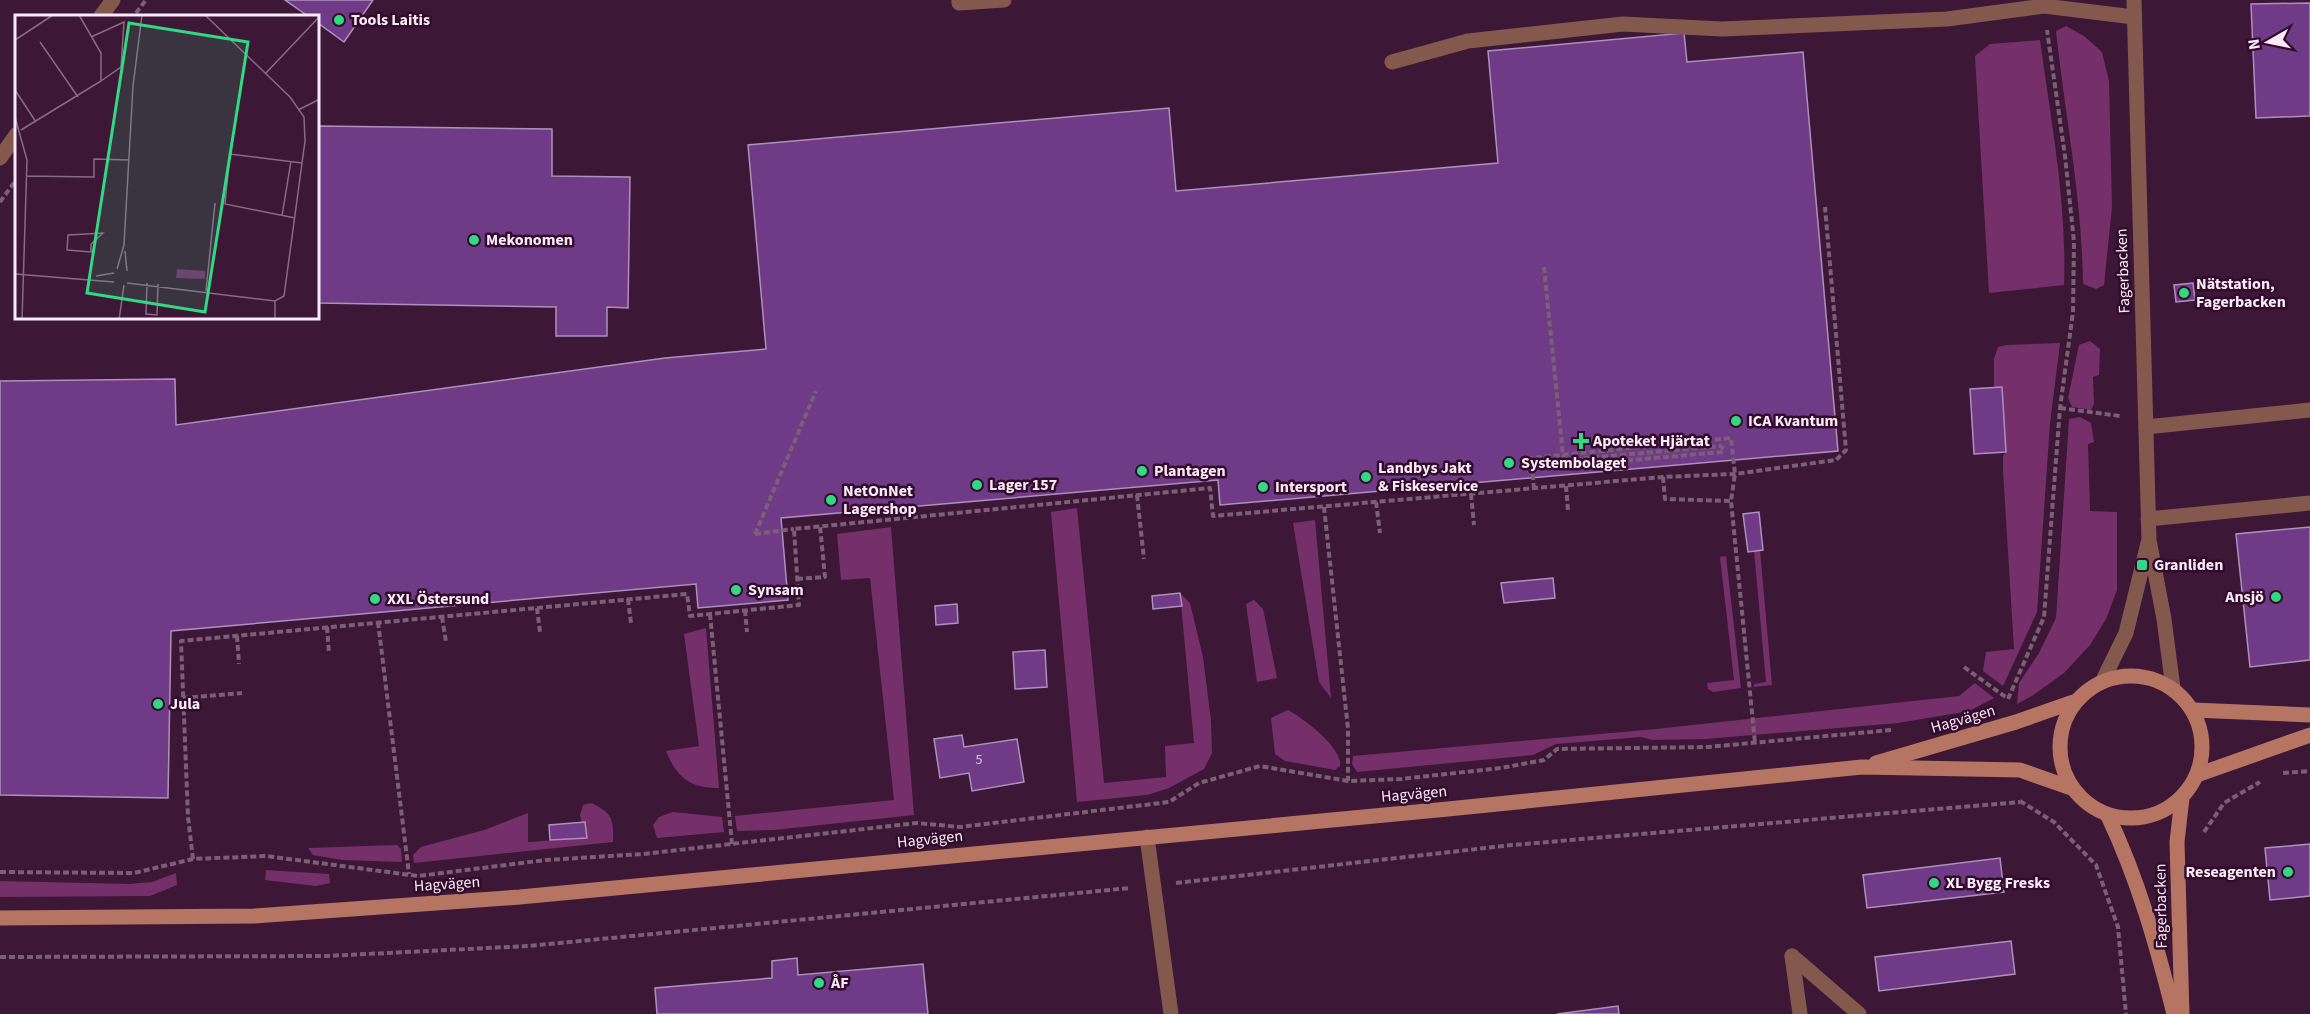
<svg xmlns="http://www.w3.org/2000/svg" width="2310" height="1014" font-family="'Source Sans 3',sans-serif">
<rect width="100%" height="100%" fill="#3c1736"/>
<g fill="#753069">
<path d="M 2066,26 L 2084,36 L 2102,52 L 2109,81 L 2112,207 L 2104,285 L 2096,289 L 2083,284 C 2082,198 2065,115 2056,31 Z"/>
<path d="M 2040,40 C 2051,121 2067,203 2064,285 L 1989,293 L 1975,56 L 1990,44 Z"/>
<polygon points="2090,341 2100,349 2099,375 2093,377 2094,404 2091,410 2072,407 2068,398 2079,345"/>
<polygon points="2060,343 2050,423 2037,612 2003,686 1983,671 1986,652 2014,649 2003,471 2003,456 2006,452 2002,387 1994,388 1994,359 1998,347 2006,345"/>
<polygon points="2080,417 2091,423 2094,442 2088,444 2090,511 2117,512 2117,590 2106,619 2090,645 2064,673 2032,696 2017,704 2019,683 2039,653 2056,618 2069,419"/>
<polygon points="1077,508 1104,783 1166,777 1165,746 1194,743 1180,593 1190,603 1203,657 1211,721 1212,753 1204,769 1169,788 1147,795 1077,802 1051,512"/>
<polygon points="1315,520 1331,698 1319,682 1293,523"/>
<polygon points="891,527 914,815 774,830 737,831 735,816 894,800 870,578 841,580 837,534"/>
<polygon points="1760,550 1772,685 1754,687 1754,684 1766,682 1754,551"/>
<polygon points="1726,556 1741,688 1713,692 1708,689 1707,683 1734,680 1720,557"/>
<polygon points="1254,600 1263,609 1277,678 1257,682 1246,604"/>
<path d="M 706,628 L 719,788 C 690,788 677,778 666,751 L 699,746 L 684,634 Z"/>
<polygon points="1975,683 1994,698 1969,711 1898,723 1705,739 1652,740 1641,737 1556,744 1533,755 1357,772 1352,764 1353,756 1656,729 1959,696"/>
<path d="M 1288,710 C 1303,718 1343,748 1340,766 L 1335,770 L 1285,761 L 1275,754 L 1271,718 Z"/>
<path d="M 591,803 C 612,812 614,820 613,842 L 414,863 L 413,855 L 421,847 L 484,830 L 528,813 L 528,842 L 586,838 L 585,823 L 582,823 L 580,815 L 583,805 Z"/>
<polygon points="673,812 722,817 724,832 657,838 653,825 659,817"/>
<polygon points="397,845 401,849 402,862 342,860 313,855 308,848"/>
<polygon points="266,870 329,874 330,883 316,886 265,880"/>
<polygon points="176,873 177,885 150,896 0,897 0,881 130,884 152,882"/>
</g>
<g fill="#6f3b86" stroke="#af90bd" stroke-width="1.5">
<polygon points="285,0 373,0 344,42 318,23 318,16 308,16"/>
<polygon points="2310,3 2310,116 2256,118 2251,4"/>
<polygon points="1684,33 1687,62 1803,52 1838,451 1220,505 1218,480 781,518 788,600 698,608 696,584 171,631 168,798 0,795 0,381 175,379 176,425 665,358 766,349 748,145 1169,108 1176,191 1498,163 1488,51"/>
<polygon points="318,126 552,129 552,176 630,177 628,308 607,307 607,336 556,336 556,307 318,303"/>
<polygon points="2193,283 2195,300 2176,302 2174,285"/>
<polygon points="2002,387 2006,452 1974,454 1970,389"/>
<polygon points="1759,512 1763,550 1748,552 1743,514"/>
<polygon points="2310,527 2310,660 2250,667 2236,534"/>
<polygon points="1553,578 1555,598 1504,603 1501,583"/>
<polygon points="1180,593 1182,606 1153,609 1152,596"/>
<polygon points="957,604 958,623 936,625 935,606"/>
<polygon points="1045,650 1047,687 1015,689 1013,652"/>
<polygon points="962,735 964,747 1017,739 1024,782 972,791 969,773 940,778 934,739"/>
<polygon points="585,822 587,838 550,840 549,825"/>
<polygon points="2310,844 2310,896 2270,900 2265,848"/>
<polygon points="2000,858 2004,892 1867,908 1863,875"/>
<polygon points="2011,941 2015,974 1879,991 1875,957"/>
<polygon points="797,958 798,975 923,964 928,1014 657,1014 655,988 772,978 772,961"/>
<polygon points="1618,1006 1619,1014 1557,1014"/>
</g>
<g fill="none" stroke-linecap="round" stroke-linejoin="round">
<g stroke="#7d5e77" stroke-width="4" stroke-dasharray="6 3" stroke-linecap="butt">
<polyline points="136,13 146,0"/>
<polyline points="0,202 16,180"/>
<polyline points="1544,267 1563,455 1567,466 1721,452 1724,449 1720,446 1566,460 1564,463"/>
<polyline points="2060,408 2120,416"/>
<polyline points="1663,477 1665,499 1731,501"/>
<polyline points="1566,486 1568,510"/>
<polyline points="1534,489 1531,458 1731,438 1735,474 1731,501 1755,743"/>
<polyline points="1471,494 1474,525"/>
<polyline points="1137,495 1144,559"/>
<polyline points="1376,502 1380,533"/>
<polyline points="1324,507 1348,729 1348,781"/>
<polyline points="755,534 816,391"/>
<polyline points="755,534 794,529"/>
<polyline points="797,579 825,577 820,526"/>
<polyline points="628,599 631,623"/>
<polyline points="537,608 540,632"/>
<polyline points="745,610 747,632"/>
<polyline points="710,614 732,844"/>
<polyline points="442,617 446,642"/>
<polyline points="378,622 409,874"/>
<polyline points="327,627 329,653"/>
<polyline points="237,636 239,664"/>
<polyline points="1964,667 2007,698"/>
<polyline points="183,698 242,693"/>
<polyline points="2008,699 2044,617 2060,408 2073,312 2074,242 2065,156 2047,30"/>
<polyline points="2283,773 2310,771"/>
<polyline points="2020,801 2054,822 2096,865 2118,927 2126,1014"/>
<polyline points="2204,832 2224,803 2260,782"/>
<polyline points="193,859 188,817 181,641 687,594 690,616 799,605 794,529 1210,488 1213,516 1663,477 1735,474 1836,460 1846,450 1825,207"/>
<polyline points="0,872 134,873 193,859 266,856 418,876 546,860 643,854 917,823 960,827 1169,802 1199,783 1260,766 1348,781 1401,779 1501,768 1544,760 1557,749 1708,747 1891,730"/>
<polyline points="1176,883 1512,845 2020,802"/>
<polyline points="0,957 326,956 528,946 1130,888"/>
</g>
<g stroke="#83594e" stroke-width="15">
<polyline points="959,0 959,3 1004,0"/>
<polyline points="1392,62 1468,41 1623,24 1722,29 1947,19 2044,6 2134,17"/>
<polyline points="2146,427 2310,410"/>
<polyline points="2148,519 2310,503"/>
<polyline points="1147,837 1171,1014"/>
<polyline points="1792,956 1859,1014"/>
<polyline points="1792,956 1800,1014"/>
</g>
<g stroke="#83594e" stroke-width="15">
<polyline points="2134,0 2149,540 2164,619 2173,688"/>
<polyline points="101,16 113,0"/>
<polyline points="0,158 16,135"/>
<polyline points="2103,680 2126,633 2148,543"/>
</g>
<g stroke="#b67463" stroke-width="15">
<circle cx="2131" cy="747" r="71"/>
<polyline points="2193,710 2310,715"/>
<polyline points="1876,763 2016,722 2073,702"/>
<polyline points="2197,775 2310,735"/>
<path d="M 2108,816 C 2138,879 2157,946 2174,1014"/>
<polyline points="0,918 254,916 520,897 1448,809 1862,767 2020,770 2071,788"/>
<polyline points="2182,1014 2177,842 2182,798"/>
</g>
</g>
<g fill="#32d882" stroke="#310d2b" stroke-width="2">
<circle cx="339" cy="20" r="6"/>
<circle cx="474" cy="240" r="6"/>
<circle cx="2184" cy="293" r="6"/>
<circle cx="1736" cy="421" r="6"/>
<path d="M1578 432h6v6h6v6h-6v6h-6v-6h-6v-6h6z"/>
<circle cx="1509" cy="463" r="6"/>
<circle cx="1142" cy="471" r="6"/>
<circle cx="1366" cy="477" r="6"/>
<circle cx="977" cy="485" r="6"/>
<circle cx="1263" cy="487" r="6"/>
<circle cx="831" cy="500" r="6"/>
<rect x="2136" y="559" width="12" height="12" rx="3"/>
<circle cx="736" cy="590" r="6"/>
<circle cx="2276" cy="597" r="6"/>
<circle cx="375" cy="599" r="6"/>
<circle cx="158" cy="704" r="6"/>
<circle cx="2288" cy="872" r="6"/>
<circle cx="1934" cy="883" r="6"/>
<circle cx="819" cy="983" r="6"/>
</g>
<g text-anchor="middle" dominant-baseline="central" stroke-width="5" stroke-linejoin="round" paint-order="stroke">
<g font-size="14" fill="#dabedc">
<text x="979" y="760">5</text>
</g>
<g font-size="16" font-weight="bold" fill="#fde9f8" stroke="#310d2b" text-anchor="start">
<text x="351" y="20">Tools Laitis</text>
<text x="486" y="240">Mekonomen</text>
<text x="2196" y="284">Nätstation,<tspan x="2196" dy="18">Fagerbacken</tspan></text>
<text x="1748" y="421">ICA Kvantum</text>
<text x="1593" y="441">Apoteket Hjärtat</text>
<text x="1521" y="463">Systembolaget</text>
<text x="1378" y="468">Landbys Jakt<tspan x="1378" dy="18">&amp; Fiskeservice</tspan></text>
<text x="1154" y="471">Plantagen</text>
<text x="989" y="485">Lager 157</text>
<text x="1275" y="487">Intersport</text>
<text x="843" y="491">NetOnNet<tspan x="843" dy="18">Lagershop</tspan></text>
<text x="2154" y="565">Granliden</text>
<text x="748" y="590">Synsam</text>
<text x="2264" y="597" text-anchor="end">Ansjö</text>
<text x="387" y="599">XXL Östersund</text>
<text x="170" y="704">Jula</text>
<text x="2276" y="872" text-anchor="end">Reseagenten</text>
<text x="1946" y="883">XL Bygg Fresks</text>
<text x="831" y="983">ÅF</text>
</g>
<g font-size="16" fill="#fde9f8" stroke="#310d2b">
<text transform="translate(2123 271) rotate(-92)">Fagerbacken</text>
<text transform="translate(1963 719) rotate(-16)">Hagvägen</text>
<text transform="translate(1414 794) rotate(-5)">Hagvägen</text>
<text transform="translate(930 839) rotate(-6)">Hagvägen</text>
<text transform="translate(447 884) rotate(-4)">Hagvägen</text>
<text transform="translate(2161 906) rotate(-91)">Fagerbacken</text>
</g>
</g>
<g transform="translate(15 15)">
<rect width="304" height="304" fill="#3c1736"/>
<path d="M 162,254 L 190,256 L 190,264 L 161,263 Z" fill="#753069"/>
<path fill="none" stroke="#896b84" stroke-width="1.5" d="M 76,22 L 109,7 L 106,52 L 86,66M 0,25 L 38,0M 25,27 L 63,82M 250,59 L 305,1M 0,75 L 21,107M 283,95 L 305,84M 0,102 L 12,145 L 7,305M 6,115 L 86,66 L 86,38 L 64,0M 12,161 L 79,162 L 79,144 L 114,145M 267,201 L 276,146M 280,203 L 210,189 L 215,139 L 287,148M 88,218 L 76,229 L 76,237 L 52,235 L 53,220 ZM 110,236 L 112,256M 102,254 L 109,230 L 118,71 L 127,0M 0,259 L 99,267M 81,261 L 99,258M 112,268 L 260,286 L 269,281 L 290,126 L 289,102 L 275,82 L 190,0M 132,268 L 131,299 L 142,300 L 143,269M 191,276 L 200,188M 104,305 L 109,270M 260,305 L 260,286"/>
<path fill="#32d882" fill-opacity="0.15" stroke="#32d882" stroke-width="3" d="M 114,8 L 233,27 L 190,297 L 72,278 Z"/>
<rect width="304" height="304" fill="none" stroke="#fde9f8" stroke-width="3"/>
</g>
<g transform="translate(2268 42) rotate(261)" stroke="#310d2b" stroke-width="4.5" paint-order="stroke">
<path d="M0-4.5L10 22L0 15L-10 22Z" fill="#fde9f8"/>
<text y="-9" font-size="16" font-weight="bold" text-anchor="middle" fill="#fde9f8">N</text>
</g>
</svg>
